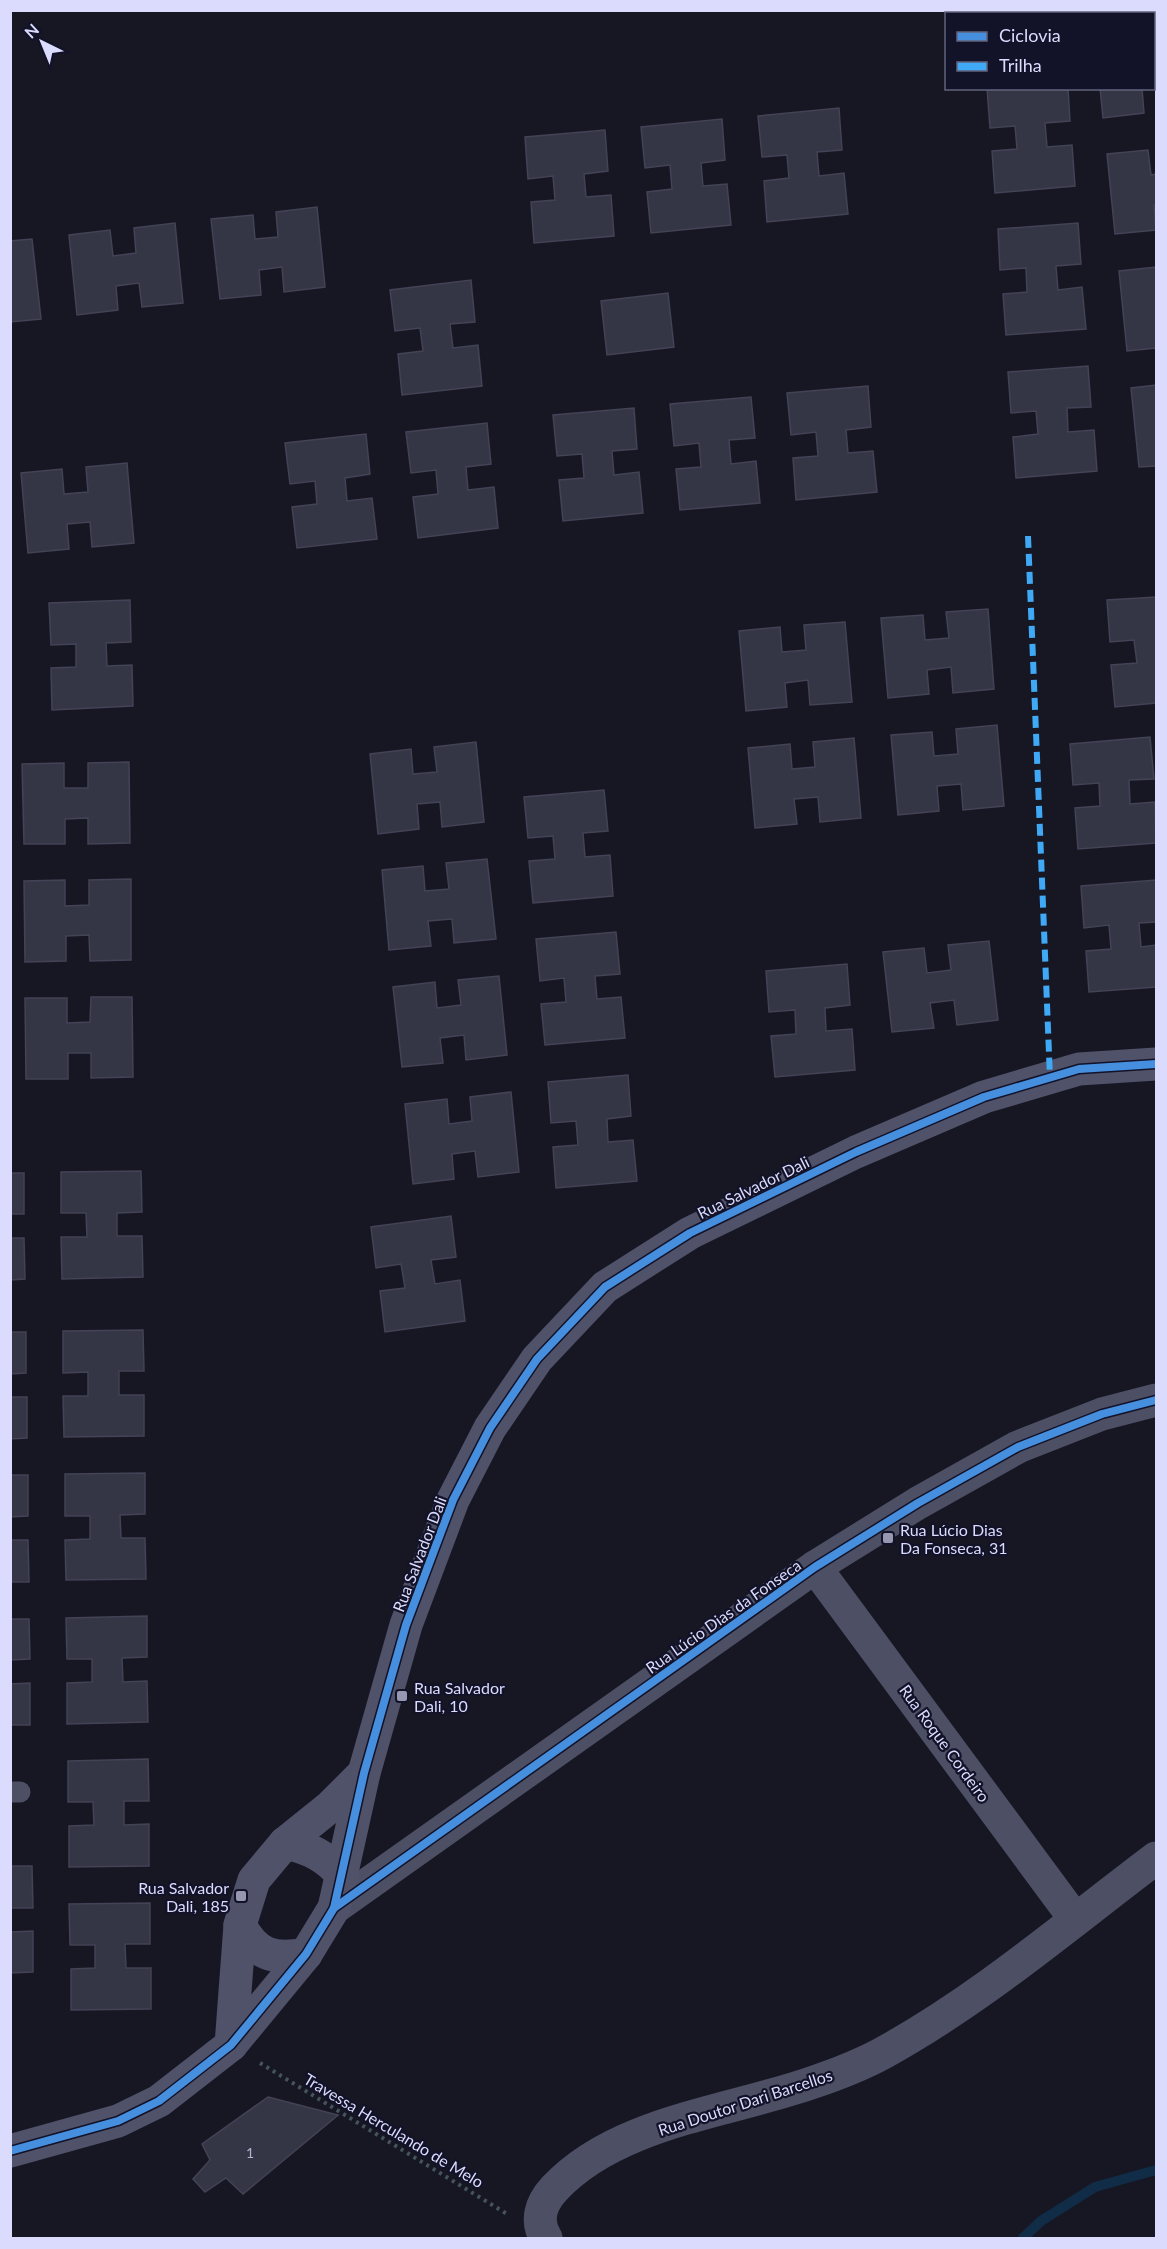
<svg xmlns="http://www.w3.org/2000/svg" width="1167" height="2249" font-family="Lato,sans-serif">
<rect width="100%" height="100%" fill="#171724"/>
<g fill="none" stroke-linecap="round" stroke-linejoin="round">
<polyline stroke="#102c47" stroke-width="10" points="1023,2238 1041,2221 1095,2187 1156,2170"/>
</g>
<g fill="#353645" stroke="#434256" stroke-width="1.5">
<polygon points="1156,56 1156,87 1154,87 1154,57"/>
<polygon points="987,88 1068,88 1070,121 1045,123 1047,147 1072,145 1075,186 995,193 992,151 1017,149 1015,126 990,128"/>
<polygon points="1100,88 1142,88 1144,113 1103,118"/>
<polygon points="839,108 842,150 817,152 819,176 844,173 848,214 767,222 764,181 789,178 787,155 762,157 758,116"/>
<polygon points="722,119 725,160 701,163 703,186 727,184 731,225 651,233 647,192 672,189 670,165 645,168 641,127"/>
<polygon points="605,130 608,171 584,174 586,197 611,195 614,236 534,243 531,202 555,200 553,176 528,179 525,137"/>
<polygon points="1148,150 1151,175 1156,174 1156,205 1154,205 1156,230 1115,234 1107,154"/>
<polygon points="317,207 325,287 284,292 282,267 259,270 261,295 220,299 211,219 253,215 255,239 278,237 276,212"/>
<polygon points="175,223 183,303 142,307 139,283 116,286 118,310 77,315 69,235 110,230 113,256 136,253 134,228"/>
<polygon points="1078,223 1081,264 1056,266 1058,290 1082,287 1086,329 1006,335 1003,294 1027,292 1026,268 1000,270 998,229"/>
<polygon points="32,239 41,319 10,322 10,241"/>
<polygon points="1156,267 1156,348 1127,351 1119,271"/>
<polygon points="471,280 475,322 450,324 453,348 478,345 482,386 402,395 398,354 423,351 420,328 395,331 390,290"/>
<polygon points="668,293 674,347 607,355 601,301"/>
<polygon points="1088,366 1091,407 1067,408 1068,432 1094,430 1097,471 1016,478 1013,437 1038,434 1036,411 1011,413 1008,372"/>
<polygon points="1156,385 1156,466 1139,467 1131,388"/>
<polygon points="868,386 871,427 846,430 848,453 873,451 877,492 796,500 793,458 818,456 816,432 791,435 787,393"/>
<polygon points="751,397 755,438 729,440 731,464 756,461 760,503 680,510 676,469 701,467 699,443 674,446 670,404"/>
<polygon points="634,408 637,449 612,451 614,475 639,472 643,513 563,521 559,480 584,478 582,454 557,456 553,415"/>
<polygon points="487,423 491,464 466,467 468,490 494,487 498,528 418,538 413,497 438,494 436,470 411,473 406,432"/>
<polygon points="366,434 370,474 345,478 347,501 372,498 377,539 297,548 292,507 317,504 315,481 290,484 285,443"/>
<polygon points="127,463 134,543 92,547 90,522 67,524 69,549 28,553 21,473 62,469 64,494 88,492 86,467"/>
<polygon points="1156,597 1156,703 1115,707 1111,665 1137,663 1134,640 1110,642 1107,600"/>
<polygon points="130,600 131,642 106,643 107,666 132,665 133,706 52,710 51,668 76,667 76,644 51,645 49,603"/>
<polygon points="988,609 994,689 953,693 951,667 927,670 929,694 888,698 881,618 923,615 925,640 949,638 946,612"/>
<polygon points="845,622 852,702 810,705 808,680 785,683 787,707 746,711 739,631 780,627 782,652 806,650 804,625"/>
<polygon points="997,725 1004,806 963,810 961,784 937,786 939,811 898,815 891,735 932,732 934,756 958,754 956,729"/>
<polygon points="1150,737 1154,779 1129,780 1130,804 1155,802 1156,843 1078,849 1075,808 1100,806 1099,783 1073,785 1070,744"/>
<polygon points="854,738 861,818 820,822 818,797 794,799 797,824 755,828 748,748 790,744 792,769 815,767 813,742"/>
<polygon points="476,742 484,822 442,827 440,802 417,804 419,829 378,834 370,754 411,749 413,774 437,772 434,747"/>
<polygon points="129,762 130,843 88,844 88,818 65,819 65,844 24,844 22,764 64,763 64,788 88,788 88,763"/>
<polygon points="604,790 608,831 583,833 585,857 610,855 613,896 533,903 529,861 555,859 553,836 528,838 524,797"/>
<polygon points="487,859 496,939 454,943 452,919 428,921 431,946 389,950 382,870 423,866 425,891 449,889 446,863"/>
<polygon points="131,879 131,960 90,961 89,935 66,936 66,961 25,962 24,881 65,880 65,906 89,905 89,880"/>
<polygon points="1156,880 1156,922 1139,923 1141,947 1156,945 1156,987 1089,992 1086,951 1111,949 1109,925 1084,928 1081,886"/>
<polygon points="616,932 620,974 595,976 597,999 621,997 625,1038 545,1045 541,1004 566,1002 564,978 540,981 536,939"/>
<polygon points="989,941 998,1020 957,1025 954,1000 930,1003 934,1028 892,1032 883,952 924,948 927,973 951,970 948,945"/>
<polygon points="847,964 850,1005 825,1008 826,1031 852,1029 855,1070 775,1077 771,1036 796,1034 795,1010 769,1012 766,971"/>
<polygon points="499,976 507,1055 466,1060 464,1035 440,1038 443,1063 402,1067 393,987 435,982 437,1008 461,1005 458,980"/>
<polygon points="91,997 132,997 133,1077 91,1078 91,1053 68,1053 68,1079 26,1079 25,998 67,998 67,1023 90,1022"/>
<polygon points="628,1075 631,1116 607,1119 608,1142 633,1140 637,1181 556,1188 553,1147 578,1145 576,1121 551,1123 548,1082"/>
<polygon points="511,1092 519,1172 478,1177 475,1151 452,1154 454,1179 413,1184 405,1104 447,1099 449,1124 472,1121 470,1097"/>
<polygon points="141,1171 142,1212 117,1213 117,1236 142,1236 143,1277 62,1279 61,1237 87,1237 86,1213 61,1213 61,1172"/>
<rect x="10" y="1173" width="14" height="41"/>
<polygon points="451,1216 456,1257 431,1260 435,1284 460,1280 465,1321 385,1332 380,1291 405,1288 401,1264 376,1268 371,1227"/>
<polygon points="10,1238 24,1238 25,1279 10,1280"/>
<polygon points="143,1330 144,1371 119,1371 119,1395 144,1395 144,1436 64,1437 63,1396 88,1396 88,1372 63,1373 63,1331"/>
<polygon points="10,1332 26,1332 26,1373 10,1374"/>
<polygon points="10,1397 27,1397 27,1438 10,1439"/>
<polygon points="145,1473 145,1514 120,1515 121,1538 145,1538 146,1579 66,1580 65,1540 90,1539 90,1516 65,1516 65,1474"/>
<polygon points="10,1475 28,1475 28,1516 10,1517"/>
<polygon points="10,1540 28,1540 29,1582 10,1582"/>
<polygon points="147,1616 147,1657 122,1658 123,1682 147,1681 148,1722 67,1724 67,1683 92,1682 92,1659 67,1659 66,1618"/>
<polygon points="10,1619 29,1619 30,1659 10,1660"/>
<polygon points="30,1683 30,1725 10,1725 10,1684"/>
<polygon points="148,1759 149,1801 124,1801 124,1825 149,1824 149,1866 69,1867 69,1826 94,1825 93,1802 68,1802 68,1761"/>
<polygon points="10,1866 32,1866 33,1908 10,1908"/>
<polygon points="150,1903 150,1944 125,1944 126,1968 151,1968 151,2009 71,2010 71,1969 95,1968 95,1945 70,1945 69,1904"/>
<polygon points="33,1931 33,1972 10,1973 10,1932"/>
<polygon points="268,2097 338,2115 243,2194 226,2178 205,2192 193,2179 210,2160 202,2144"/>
</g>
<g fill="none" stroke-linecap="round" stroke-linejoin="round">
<polyline stroke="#45535d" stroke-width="4" stroke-dasharray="3 4.5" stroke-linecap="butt" points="260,2063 507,2214"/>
<polyline stroke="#4d4f64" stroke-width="21" points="10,1792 20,1792"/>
<g stroke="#4d4f64" stroke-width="33">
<polyline points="815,1567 1075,1919"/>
<polyline points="334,1908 815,1567 918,1503 1018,1447 1102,1414 1156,1400"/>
<path d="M 546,2238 C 535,2221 541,2203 554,2189 C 616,2122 728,2112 811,2083 C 835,2075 861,2065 883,2053 C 981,1999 1067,1925 1156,1858"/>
</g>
<g stroke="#50526a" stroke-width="33">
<path d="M 285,1843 C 310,1848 327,1857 343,1876"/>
<path d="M 240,1925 C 256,1955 273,1960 306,1954"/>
<polyline points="231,2045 240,1925 254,1880 285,1843 331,1806 364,1773"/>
<polyline points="10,2151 118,2121 159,2101 231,2045 306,1954 334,1908 364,1773 406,1625 453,1500 490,1428 537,1359 605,1287 690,1233 856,1152 984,1097 1079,1069 1156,1064"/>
</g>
<polyline stroke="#3fa9f5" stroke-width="6" stroke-dasharray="12 6" stroke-linecap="butt" points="1028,536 1050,1078"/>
<g stroke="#121229" stroke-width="11">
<g id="cycleway">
<polyline points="334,1908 815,1567 918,1503 1018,1447 1102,1414 1156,1400"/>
<polyline points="10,2151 118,2121 159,2101 231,2045 306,1954 334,1908 364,1773 406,1625 453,1500 490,1428 537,1359 605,1287 690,1233 856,1152 984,1097 1079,1069 1156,1064"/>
</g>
</g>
<use href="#cycleway" stroke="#468fdf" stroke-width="8"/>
</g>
<g fill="#9697b1" stroke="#121229" stroke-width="2">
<rect x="882" y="1532" width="12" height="12" rx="3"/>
<rect x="396" y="1690" width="12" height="12" rx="3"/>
<rect x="235" y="1890" width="12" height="12" rx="3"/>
</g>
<g text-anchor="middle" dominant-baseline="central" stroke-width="4.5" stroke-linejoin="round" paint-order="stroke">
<g font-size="14" fill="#b2b2cf">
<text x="250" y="2152">1</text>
</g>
<g font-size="16" fill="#dbdcfd" stroke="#121229">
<text transform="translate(753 1187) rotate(-26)">Rua Salvador Dali</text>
<text transform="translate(419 1554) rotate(-69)">Rua Salvador Dali</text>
<text transform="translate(723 1616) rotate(-35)">Rua Lúcio Dias da Fonseca</text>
<text transform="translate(945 1743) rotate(54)">Rua Roque Cordeiro</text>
<text transform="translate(745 2102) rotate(-18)">Rua Doutor Dari Barcellos</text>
<text transform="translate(394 2130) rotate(31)">Travessa Herculando de Melo</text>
</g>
<g font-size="16" fill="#dbdcfd" stroke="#121229" text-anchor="start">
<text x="900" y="1529">Rua Lúcio Dias<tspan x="900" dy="18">Da Fonseca, 31</tspan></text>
<text x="414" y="1687">Rua Salvador<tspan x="414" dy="18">Dali, 10</tspan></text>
<text x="229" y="1887" text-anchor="end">Rua Salvador<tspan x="229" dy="18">Dali, 185</tspan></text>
</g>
</g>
<rect width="1167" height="2249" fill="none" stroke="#dbdcfd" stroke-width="24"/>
<rect x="945" y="12" width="210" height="78" fill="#121229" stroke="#62637e" stroke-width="1.5"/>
<rect x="957" y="32" width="30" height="9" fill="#468fdf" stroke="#62637e" stroke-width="1.5"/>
<text x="999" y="42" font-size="18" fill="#dbdcfd">Ciclovia</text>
<rect x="957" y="62" width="30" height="9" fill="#3fa9f5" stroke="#62637e" stroke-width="1.5"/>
<text x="999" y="72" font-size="18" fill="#dbdcfd">Trilha</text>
<g transform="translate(42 42) rotate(317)" stroke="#121229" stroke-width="4.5" paint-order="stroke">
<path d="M0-4.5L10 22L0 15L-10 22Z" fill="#dbdcfd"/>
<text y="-9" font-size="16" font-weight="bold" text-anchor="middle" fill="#dbdcfd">N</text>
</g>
</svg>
